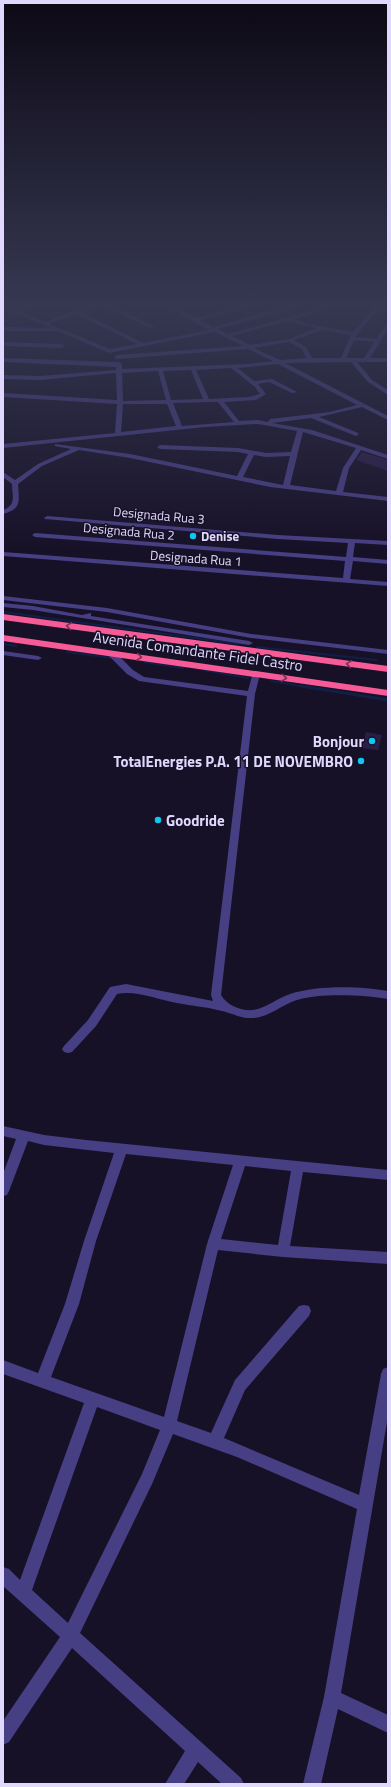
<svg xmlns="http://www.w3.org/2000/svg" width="391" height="1787" font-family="'Titillium Web',sans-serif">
<rect width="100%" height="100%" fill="#171127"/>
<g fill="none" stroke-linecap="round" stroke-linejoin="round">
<g stroke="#0f1f47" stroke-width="2">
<polyline points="3,612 239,644"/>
<polyline points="3,644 16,646"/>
<polyline points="257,647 377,660"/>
<polyline points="67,652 113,658"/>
<polyline points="144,662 183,668"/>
<polyline points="203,670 248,678"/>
<polyline points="271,681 307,687"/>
</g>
<polyline stroke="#0f1f47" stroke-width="3" points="301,686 388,700"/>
</g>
<g fill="#2a1e47">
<polygon points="362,452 388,460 388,471 356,460"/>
<polygon points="366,732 382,735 378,750 362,748"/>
</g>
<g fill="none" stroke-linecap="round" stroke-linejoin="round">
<g fill="#473f83" fill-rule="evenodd">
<path d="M 39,302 L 47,302 L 17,311 L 45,322 L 96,303 L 96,302 L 103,302 L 155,327 L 150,328 L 100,305 L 81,312 L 143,343 L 209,330 L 159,302 L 165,302 L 196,318 L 261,302 L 269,302 L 200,320 L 213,327 L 302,302 L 308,302 L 302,306 L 218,329 L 228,334 L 309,312 C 317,309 325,302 332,302 L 329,306 L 319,312 L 293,319 L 307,324 L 353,332 L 380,302 L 388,303 L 388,306 L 383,305 L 379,308 L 355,337 L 376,339 L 388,323 L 388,329 L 370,358 L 388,358 L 388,362 L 357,362 L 372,380 L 388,390 L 388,395 L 368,382 L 351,362 L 285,363 L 388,416 L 388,420 L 362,407 L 319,417 L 358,433 L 359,434 L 356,436 L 311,418 L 272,423 L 312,430 L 388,455 L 388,459 L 361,450 L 349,468 L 343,492 L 388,497 L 388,501 L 270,487 L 130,458 L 79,450 L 42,466 L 18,484 C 19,501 22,509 3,514 L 3,510 C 17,505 12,496 12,484 L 3,477 L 3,472 L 15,480 L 38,464 L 71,449 L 55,446 L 55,444 L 130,454 L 237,476 L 248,454 L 238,452 L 160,449 L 157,447 L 160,445 L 238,448 L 266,453 L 291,452 L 297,431 L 258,424 L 205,427 L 3,448 L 3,444 L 115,433 L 117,404 L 3,397 L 3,393 L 117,400 L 116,373 L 40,380 L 3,379 L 3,375 L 40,376 L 116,370 L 116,367 L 3,362 L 3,358 L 119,362 L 122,364 L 122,369 L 248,364 L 273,361 L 248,349 L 117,359 L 114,357 L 117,355 L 243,346 L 215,332 L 109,353 L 58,331 L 3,331 L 3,327 L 51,328 L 21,315 L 3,312 L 3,308 L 11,310 ZM 76,314 L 137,344 L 110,349 L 49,324 ZM 287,321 L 316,328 L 289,339 L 250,345 L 232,336 ZM 322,330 L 351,335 L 341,358 L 312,358 L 306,347 L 294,340 ZM 354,340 L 374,342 L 364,358 L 346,358 ZM 289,342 L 302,349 L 306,358 L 280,360 L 254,348 ZM 278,364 L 357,405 L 330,412 L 270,419 L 268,422 L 258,420 L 239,421 L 224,402 L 256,400 L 266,394 L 258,384 L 269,382 L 292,393 L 297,392 L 272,379 L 254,381 L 238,368 ZM 231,368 L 255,387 L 260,394 L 249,397 L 209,399 L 196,370 ZM 191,370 L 203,399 L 171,400 L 163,371 ZM 158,371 L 166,400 L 123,401 L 122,373 ZM 209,402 L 218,402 L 234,422 L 182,426 L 173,403 ZM 123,404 L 167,404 L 176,426 L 121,432 ZM 303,432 L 356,448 L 343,468 L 336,491 L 290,485 ZM 254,455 L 266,457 L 290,456 L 283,485 L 243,477 Z"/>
<polygon points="3,342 62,344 65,346 62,348 3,346"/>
<polygon points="47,516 278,535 388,541 388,545 355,543 353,557 388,560 388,564 353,561 350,579 388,582 388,586 3,556 3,552 343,578 345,561 35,537 32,535 35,533 346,557 348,543 278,539 45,519 44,518"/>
<polygon points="3,596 107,608 251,634 388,650 388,654 251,638 107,612 3,600"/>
<polygon points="3,603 33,606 82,615 91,613 91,616 249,641 253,643 249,645 33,610 3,607"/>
<polygon points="3,651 38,656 42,658 38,660 3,655"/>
<path d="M 108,651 L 114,651 L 133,670 L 144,677 L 248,691 L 253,672 L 259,672 L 260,674 L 255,694 L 221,995 C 227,1006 242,1011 253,1010 C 266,1008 278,998 290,994 C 318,985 359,986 388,991 L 388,999 C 363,995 321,993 297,1000 C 281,1005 268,1018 252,1018 C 241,1019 232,1013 222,1011 C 208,1007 192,1006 177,1003 C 158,1000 137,990 117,994 L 96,1026 L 72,1052 L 68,1053 L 64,1052 L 62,1049 L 64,1046 L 88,1020 L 110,987 L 126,984 L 213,1001 L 211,995 L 247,696 L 139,681 L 127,674 L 108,655 Z"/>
<path d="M 3,1126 L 44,1135 L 86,1140 L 388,1170 L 388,1180 L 303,1172 L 290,1246 L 388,1252 L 388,1264 L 283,1257 L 218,1250 L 177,1421 L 211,1433 L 235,1380 L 299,1306 L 304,1305 L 309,1306 L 311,1311 L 309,1316 L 245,1390 L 224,1438 L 359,1495 L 381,1374 L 383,1369 L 388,1367 L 388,1416 L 341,1693 L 388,1715 L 388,1733 L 338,1709 L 321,1784 L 303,1784 L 324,1697 L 357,1509 L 237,1457 L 173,1434 L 152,1484 L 80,1633 L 241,1778 L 244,1784 L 222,1784 L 198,1762 L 184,1784 L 165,1784 L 185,1751 L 72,1648 L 9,1742 L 3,1745 L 3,1721 L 60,1637 L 3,1586 L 3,1567 L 9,1569 L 20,1580 L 84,1403 L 3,1374 L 3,1360 L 38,1373 L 65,1304 L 84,1241 L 114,1153 L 44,1145 L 28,1141 L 9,1191 L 7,1195 L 3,1196 L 3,1174 L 16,1139 L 3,1136 ZM 126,1154 L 233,1165 L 207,1244 L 164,1417 L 51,1377 L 79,1304 L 96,1241 ZM 245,1166 L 291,1171 L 278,1245 L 221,1239 ZM 97,1407 L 160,1430 L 142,1474 L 68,1623 L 32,1590 Z"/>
</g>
<g fill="#f65b97" fill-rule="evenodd">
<polygon points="3,614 388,666 388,672 3,620"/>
<polygon points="3,635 388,690 388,696 3,641"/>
</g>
</g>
<defs><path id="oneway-chevron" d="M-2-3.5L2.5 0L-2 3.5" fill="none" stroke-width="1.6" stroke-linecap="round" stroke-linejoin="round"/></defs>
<g stroke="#7b3259">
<use href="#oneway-chevron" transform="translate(69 626) rotate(-172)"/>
<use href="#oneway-chevron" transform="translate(139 657) rotate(8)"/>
<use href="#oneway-chevron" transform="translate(349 664) rotate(-172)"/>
<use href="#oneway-chevron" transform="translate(284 678) rotate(8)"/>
</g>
<linearGradient id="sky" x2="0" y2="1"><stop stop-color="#0d0915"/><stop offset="0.55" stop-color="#363852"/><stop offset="1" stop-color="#363852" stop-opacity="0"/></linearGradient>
<rect width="391" height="552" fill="url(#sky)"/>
<g fill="#10c7f2" stroke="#171127" stroke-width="1.5">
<circle cx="193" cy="536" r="4"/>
<circle cx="372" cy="741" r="4"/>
<circle cx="361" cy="761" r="4"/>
<circle cx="158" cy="820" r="4"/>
</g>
<g text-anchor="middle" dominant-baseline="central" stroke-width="3" stroke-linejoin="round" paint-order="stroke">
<g font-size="13" fill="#e0d9fd" stroke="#171127">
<text transform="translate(159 515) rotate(5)">Designada Rua 3</text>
<text transform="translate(129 531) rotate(5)">Designada Rua 2</text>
<text transform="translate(196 558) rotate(4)">Designada Rua 1</text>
</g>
<g font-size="13" font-weight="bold" fill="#e0d9fd" stroke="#171127" text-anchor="start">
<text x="201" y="536">Denise</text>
</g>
<g font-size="15" fill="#e0d9fd" stroke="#171127">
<text transform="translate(198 651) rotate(8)">Avenida Comandante Fidel Castro</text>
</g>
<g font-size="15" font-weight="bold" fill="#e0d9fd" stroke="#171127" text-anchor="end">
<text x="364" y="741">Bonjour</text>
<text x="353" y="761">TotalEnergies P.A. 11 DE NOVEMBRO</text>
<text x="166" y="820" text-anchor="start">Goodride</text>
</g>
</g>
<rect width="391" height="1787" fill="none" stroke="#e0d9fd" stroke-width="8"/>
</svg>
